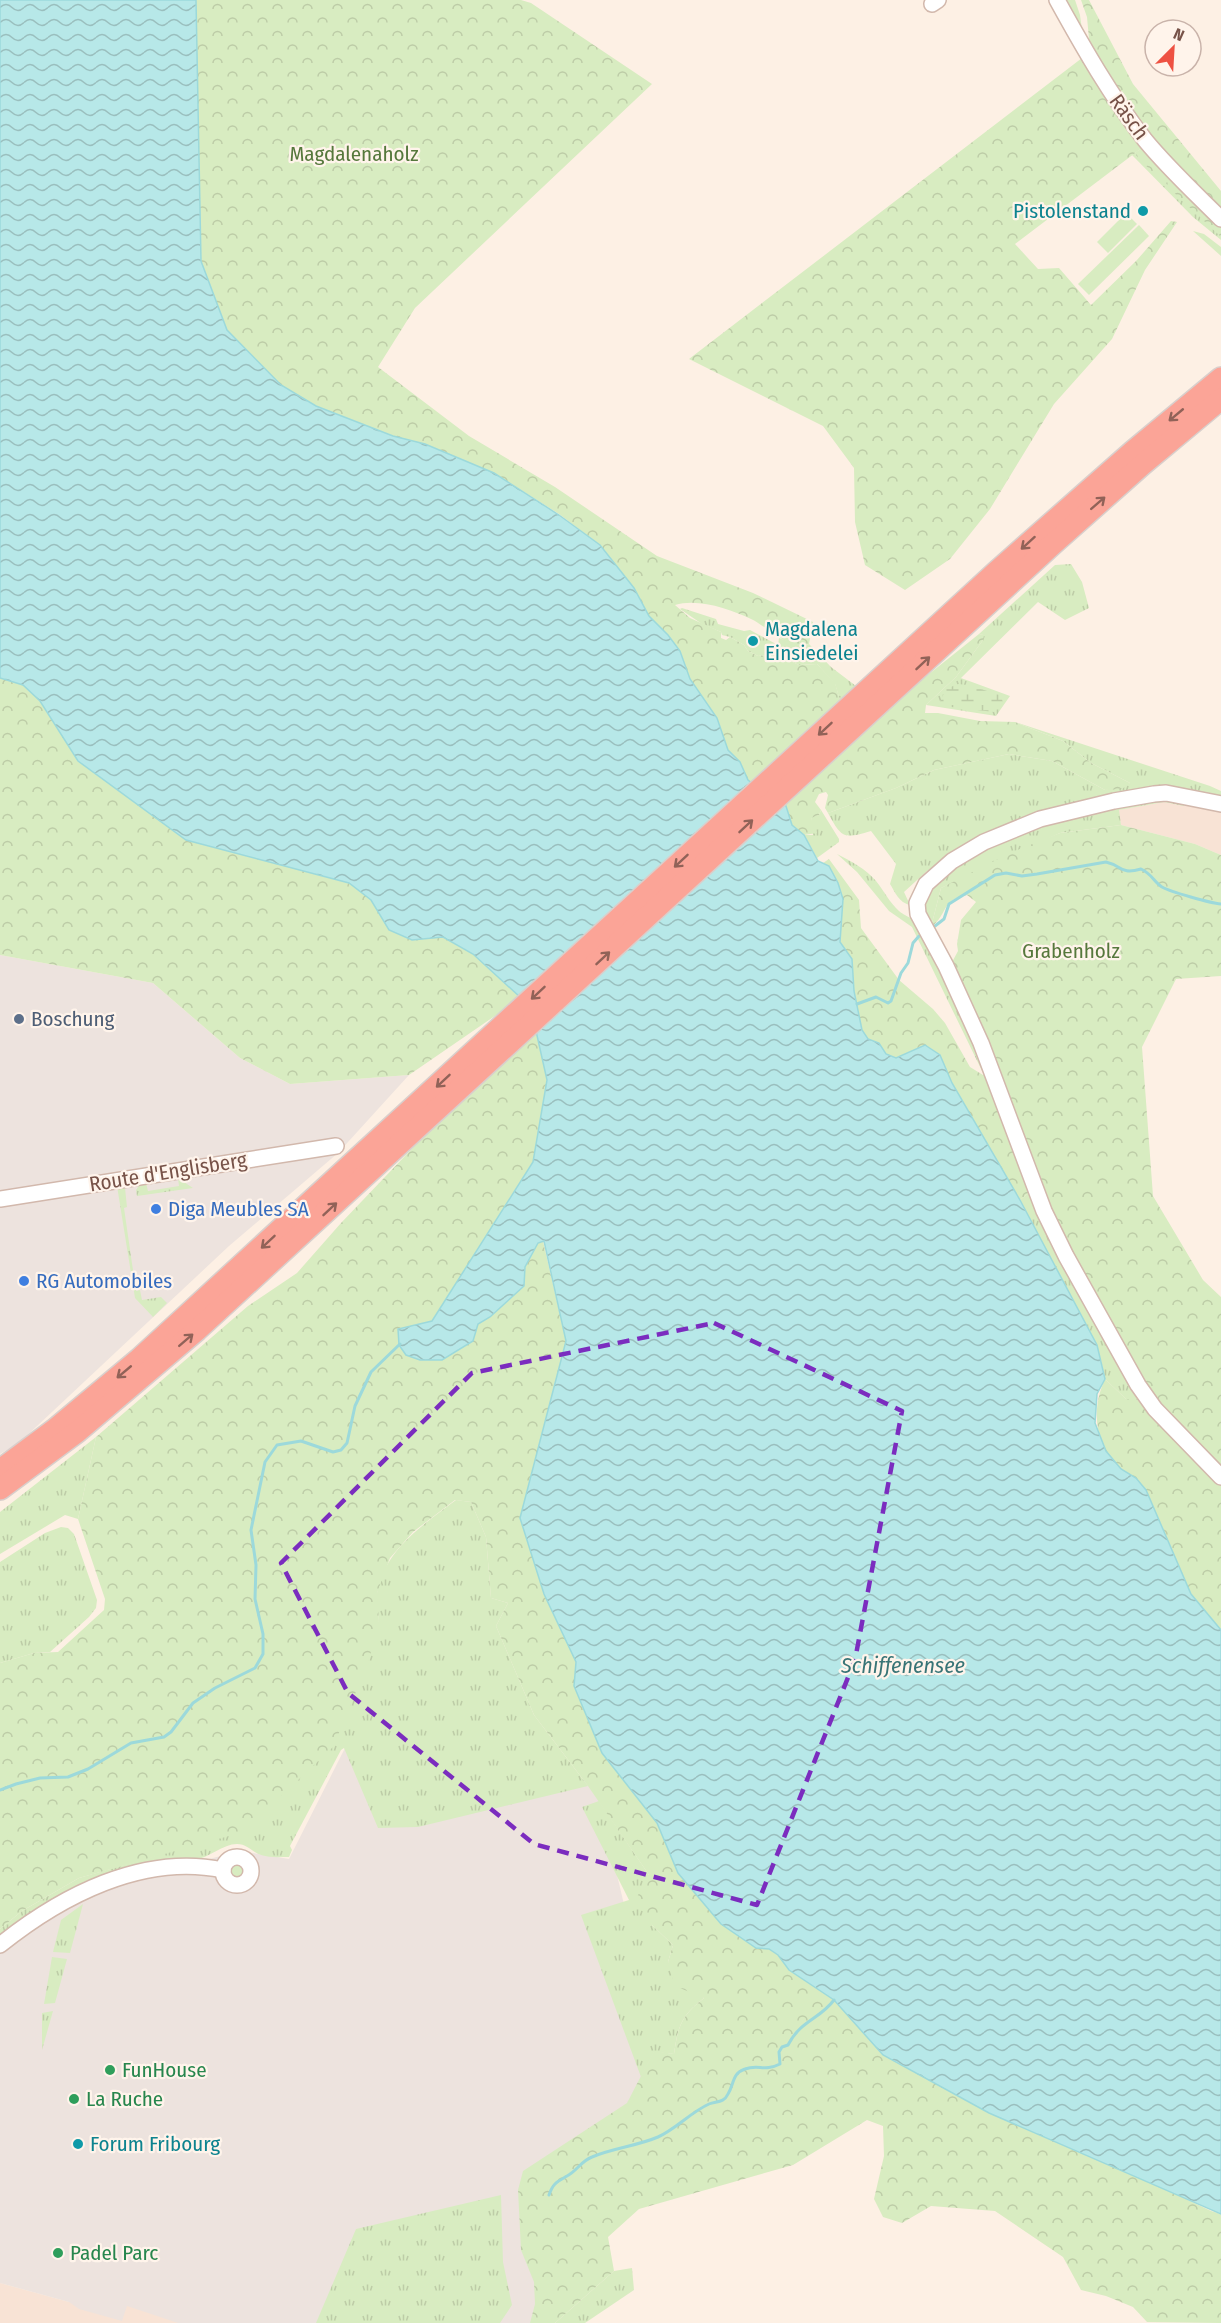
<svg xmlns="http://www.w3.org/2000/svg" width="1221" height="2323" font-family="'Fira Sans Condensed',sans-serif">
<defs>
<pattern id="grass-tufts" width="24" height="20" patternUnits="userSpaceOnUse" patternTransform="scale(1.5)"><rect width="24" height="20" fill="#d8ecc1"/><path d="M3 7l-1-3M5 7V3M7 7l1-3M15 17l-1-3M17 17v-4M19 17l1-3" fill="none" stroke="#bdcca7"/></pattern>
<pattern id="forest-crowns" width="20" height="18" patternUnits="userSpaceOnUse" patternTransform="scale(1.5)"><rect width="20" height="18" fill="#d8ecc1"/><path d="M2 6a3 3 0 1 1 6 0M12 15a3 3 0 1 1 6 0" fill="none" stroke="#bdcca7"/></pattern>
<pattern id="wetland-marsh" width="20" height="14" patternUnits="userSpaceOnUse" patternTransform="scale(1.5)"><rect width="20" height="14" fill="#d8ecc1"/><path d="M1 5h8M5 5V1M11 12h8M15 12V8" fill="none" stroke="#bdcca7"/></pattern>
<pattern id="water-waves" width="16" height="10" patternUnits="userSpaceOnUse" patternTransform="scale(1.5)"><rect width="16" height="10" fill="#b7e8e8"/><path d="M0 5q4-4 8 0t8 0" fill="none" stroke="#9abfbe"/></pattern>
</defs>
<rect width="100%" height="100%" fill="#fdf0e4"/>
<g fill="#f8e3d5">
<polygon points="1186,800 1221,807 1221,855 1195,844 1121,825 1118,810 1164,802 1184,806"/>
<polygon points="0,2283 69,2302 125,2302 185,2323 0,2323"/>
</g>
<g fill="#ede3de">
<polygon points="0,955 153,983 240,1058 290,1084 409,1075 338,1153 229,1246 20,1442 0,1454"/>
<polygon points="345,1748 595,1781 664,2075 551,2323 178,2323 127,2306 122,2321 79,2309 69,2302 0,2283 0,1953 24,1929 97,1888 240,1851 289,1859"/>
</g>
<g fill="url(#grass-tufts)">
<polygon points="1143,147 1221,225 1221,240 1193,217 1132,155"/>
<polygon points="1193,231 1204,234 1221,247 1221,256"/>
<polygon points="1071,564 1082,582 1089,608 1065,620 1038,602 961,678 1010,696 996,716 926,705 956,677 983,640 983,635 979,634 1055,565"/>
<polygon points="682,608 716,619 718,624 744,631 750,630 778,645 779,638 803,646 809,644 831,667 856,686 840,700 835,684 817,664 799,665 775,654 758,656 748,651 744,645 730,637 722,635 721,632 702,624 680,609"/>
<path d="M 1015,722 L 1210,786 L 1221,791 L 1221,800 C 1199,794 1168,780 1147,791 L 988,836 L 927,871 L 904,892 L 910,905 C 899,903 895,892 890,884 L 896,864 L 871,831 C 844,839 842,839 828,813 L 896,788 L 934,770 L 1009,754 L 1052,761 L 1105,790 L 1130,783 L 1091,763 L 1063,741 Z"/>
<path d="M 1165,798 L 1186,800 L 1184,806 L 1164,802 L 1119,810 L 1121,825 L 1060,833 L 941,888 L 931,927 C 927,920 921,911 923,901 C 930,871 1015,830 1043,822 C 1083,811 1125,806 1165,798 Z"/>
<polygon points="821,810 839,839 839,842 817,858 804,835 813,835 811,817 819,815"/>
<path d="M 837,854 C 851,861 866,869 876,881 C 884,891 890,903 899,911 C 909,919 912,916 921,928 L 988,1074 L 984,1075 L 912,927 L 889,911 L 857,872 Z"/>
<polygon points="178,1178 193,1188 137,1196 136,1190 140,1184 146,1183 148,1191 179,1186"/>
<polygon points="121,1185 125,1188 127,1207 124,1208 136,1291 140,1290 142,1300 161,1297 167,1303 153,1317 135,1298 117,1186"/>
<polygon points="1031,1191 1142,1399 1126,1399 1105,1379 1101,1360 1020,1200"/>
<polygon points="96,1437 78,1519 65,1515 0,1554 0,1512"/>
<path d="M 456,1500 L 471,1502 L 486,1537 L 491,1598 L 508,1603 L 496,1626 L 534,1715 L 588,1786 L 418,1827 L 378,1828 L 344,1748 L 341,1750 L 290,1846 L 292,1850 L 289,1857 C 280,1857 270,1858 261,1855 C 252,1852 247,1844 237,1844 C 223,1844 209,1858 194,1860 C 182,1862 169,1859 157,1861 C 100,1869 44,1900 0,1935 L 0,1929 L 22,1911 L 79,1878 L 155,1856 L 379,1621 C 378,1612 376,1602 377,1593 C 385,1549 423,1525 456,1500 Z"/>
<polygon points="61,1527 68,1528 74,1534 97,1600 96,1608 89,1617 50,1652 34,1653 0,1663 0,1562 45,1533"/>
<path d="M 599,1801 L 649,1875 L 652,1925 L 673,1945 L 668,1962 L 704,1998 C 681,2016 678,2026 674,2054 L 654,2052 L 641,2077 L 581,1915 L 629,1900 L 582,1807 Z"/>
<circle cx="237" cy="1871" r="9"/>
<polygon points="83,1904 70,1953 53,1952 61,1920"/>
<polygon points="52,1957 67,1959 55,2003 44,2004"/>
<polygon points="53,2011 42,2050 42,2013"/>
<polygon points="501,2195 503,2262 512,2305 500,2323 316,2323 356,2229"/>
<polygon points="632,2268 634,2290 585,2323 555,2323 614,2271"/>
</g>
<g fill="url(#forest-crowns)">
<path d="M 196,0 L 521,0 L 531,3 L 652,84 L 415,308 L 378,367 L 469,436 L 555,487 L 657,556 L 753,593 L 813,622 L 809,644 C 789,651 768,627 751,619 C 730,609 698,598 675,605 L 690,618 L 721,632 L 721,638 L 726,640 L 730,637 L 744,645 L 748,651 L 758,656 L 775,654 L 799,665 L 817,664 L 835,683 L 840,700 L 864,726 L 979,634 L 984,635 L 983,640 L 956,677 L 926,705 L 925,713 L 938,713 L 980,721 L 1015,722 L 1063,741 L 1091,763 L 1130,783 L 1122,789 L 1105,790 L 1052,761 L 1009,754 L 934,770 L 896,788 L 828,813 L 825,808 L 828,795 L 826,792 L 819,794 L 815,802 L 821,810 L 819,815 L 811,818 L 817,833 L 804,835 L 792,825 L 786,806 L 748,780 L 740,762 L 728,750 L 717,718 L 690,679 L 680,651 L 668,635 L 649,616 L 634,588 L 600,545 L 559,514 L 494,473 L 425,444 L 393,436 L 316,406 L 281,385 L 227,330 L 201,261 Z"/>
<polygon points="1063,0 1075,0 1080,15 1083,37"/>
<polygon points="1081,0 1089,0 1133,84 1221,191 1221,211 1170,161 1147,132 1090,50 1087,17"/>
<polygon points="1082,58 1143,147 1015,244 1038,269 1059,268 1091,305 1137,260 1171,221 1177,222 1145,270 1112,339 1054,404 990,509 950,559 905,590 865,565 855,522 854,468 823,426 689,359"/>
<polygon points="1144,150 1165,172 1164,176 1160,179 1139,159 1136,155 1139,151"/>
<polygon points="1169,181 1173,182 1221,229 1221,237 1168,187 1166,183"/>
<polygon points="0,678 23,685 40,701 78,761 186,840 349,883 371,900 389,930 412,940 443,937 473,954 521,998 409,1075 290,1084 240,1058 153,983 0,955"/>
<path d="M 1121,825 L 1195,844 L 1221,855 L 1221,976 L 1176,979 L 1142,1047 L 1153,1196 L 1203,1280 L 1221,1297 L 1221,1469 L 1142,1385 L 1070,1255 L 950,966 L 958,951 L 957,944 L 961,920 L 976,902 L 967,895 C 941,899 948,915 931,927 L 941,888 L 1010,853 L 1060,833 Z"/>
<polygon points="829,859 859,900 861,928 899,980 933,1009 945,1023 970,1067 983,1075 988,1074 1031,1191 1020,1200 952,1083 940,1055 925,1045 896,1058 886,1054 879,1043 868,1039 862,1030 854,991 852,959 840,942 843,899 829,866 823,863"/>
<path d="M 536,1031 L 547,1080 L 533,1162 L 432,1321 L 398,1329 L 478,1324 L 490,1317 L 524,1286 L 525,1267 L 538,1243 L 543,1241 L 566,1341 L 520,1518 L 544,1594 L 576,1662 L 574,1686 L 602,1753 L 657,1823 L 678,1873 L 756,1948 L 769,1949 L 778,1955 L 789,1970 L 834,2000 L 883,2055 L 1211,2211 L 1221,2214 L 1221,2323 L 1147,2322 L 1133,2307 L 1106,2296 L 1081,2290 L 1063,2257 L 995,2211 L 931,2206 L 902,2223 L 883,2217 L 874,2199 L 884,2156 L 883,2126 L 867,2120 L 793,2165 L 639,2209 L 608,2237 L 614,2271 L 555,2323 L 530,2323 L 535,2304 L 534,2282 L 521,2250 L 518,2190 L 523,2171 L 627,2103 L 654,2051 L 674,2054 C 678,2026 681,2016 704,1998 L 675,1986 L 668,1962 L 673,1945 L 652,1925 L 637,1897 L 649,1875 L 588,1786 L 534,1715 L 496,1626 L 508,1603 L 491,1598 L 486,1537 L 471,1502 L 455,1500 L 413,1532 L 390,1558 L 377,1593 L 379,1621 L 368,1663 L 333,1747 L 276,1801 L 236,1834 L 79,1878 L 22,1911 L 0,1929 L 0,1663 L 34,1653 L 58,1652 L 104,1610 L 105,1599 L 78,1519 L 96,1437 L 248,1306 L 297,1273 L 341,1223 L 425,1135 Z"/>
<path d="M 1105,1379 L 1126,1399 L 1142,1399 L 1221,1483 L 1221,1630 L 1191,1594 L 1146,1490 C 1137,1480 1130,1477 1121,1469 C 1094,1446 1091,1409 1105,1379 Z"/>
</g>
<polygon fill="url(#wetland-marsh)" points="958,684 968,685 1000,695 1003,702 994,712 943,706 939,704 946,689"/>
<g fill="#d8ecc1">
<polygon points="1126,213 1137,224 1108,253 1097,242"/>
<polygon points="1139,225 1149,236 1089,295 1078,284"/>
</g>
<polygon fill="url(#water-waves)" stroke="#9cd9db" stroke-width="1.5" points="0,0 196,0 201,261 227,330 281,385 316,406 393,436 425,444 494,473 559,515 600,545 634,588 649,616 668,635 680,651 690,679 717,718 728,750 740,762 748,780 761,790 781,798 786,806 792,825 804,835 818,861 829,866 838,883 843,899 840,942 852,959 854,991 862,1030 868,1039 879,1043 886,1054 896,1058 925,1045 940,1055 952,1083 1020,1200 1097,1345 1105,1379 1097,1394 1095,1423 1106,1451 1121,1469 1136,1478 1146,1490 1191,1594 1221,1630 1221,2214 989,2113 883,2055 834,2000 789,1970 778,1955 769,1949 756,1948 721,1924 678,1873 657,1823 602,1753 574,1686 576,1662 544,1594 520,1518 566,1341 544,1241 538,1243 525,1267 524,1286 490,1317 478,1324 473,1341 442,1360 420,1360 406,1355 399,1345 398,1329 432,1321 533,1162 547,1080 536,1031 521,998 473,954 443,937 412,940 389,930 371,900 349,883 186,840 78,761 40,701 23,685 0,678"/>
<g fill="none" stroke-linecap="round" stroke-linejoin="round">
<g stroke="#9cd9db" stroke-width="3">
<path d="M 935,926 L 944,919 L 949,904 L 995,875 L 1006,873 L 1022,876 L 1037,874 L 1106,862 C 1123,866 1120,875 1141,869 C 1152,874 1154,882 1162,887 C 1171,892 1210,903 1221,904"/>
<polyline points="857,1004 876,997 888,1003 891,1001 901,973 908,963 913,943 919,936"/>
<polyline points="0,1790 16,1784 40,1778 68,1777 88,1769 131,1743 164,1737 171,1732 193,1703 215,1688 255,1668 263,1654 263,1634 255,1599 256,1565 251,1530 265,1462 277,1445 301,1441 333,1452 341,1450 347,1443 355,1406 371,1372 400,1344"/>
<path d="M 549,2195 C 553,2183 557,2182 567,2176 C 577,2171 581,2161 592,2157 C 613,2148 637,2146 658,2137 C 676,2129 691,2112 709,2104 C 716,2101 724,2103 728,2094 C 734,2085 732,2073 745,2069 C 759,2064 764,2072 780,2064 L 779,2052 L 782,2047 L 788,2045 C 800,2021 820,2019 834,2000"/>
</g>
<g stroke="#d2b8ac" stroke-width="18">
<g id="minor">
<path d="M 1057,0 C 1084,49 1111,96 1145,140 C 1168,168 1195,193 1221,219"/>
<polyline points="932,4 938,0"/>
<polyline points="1221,804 1166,793 1154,794 1114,801 1040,819 984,842 952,861 926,884 917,903 918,914 946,966 981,1043 1044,1211 1066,1256 1138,1385 1155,1409 1221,1477"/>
<polyline points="0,1199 336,1146"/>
<circle cx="237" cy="1871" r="14"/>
<path d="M 0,1945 C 61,1896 143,1853 223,1870"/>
</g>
</g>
<g stroke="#d9cfcc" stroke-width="24">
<g id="highway">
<polyline points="0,1470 54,1430 139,1359 996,572 1132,452 1221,378"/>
<polyline points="0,1489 77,1432 197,1330 1053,544 1143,464 1221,399"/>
</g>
</g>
<use href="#minor" stroke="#fff" stroke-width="15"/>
<use href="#highway" stroke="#fba497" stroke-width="21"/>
</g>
<defs><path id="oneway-shaft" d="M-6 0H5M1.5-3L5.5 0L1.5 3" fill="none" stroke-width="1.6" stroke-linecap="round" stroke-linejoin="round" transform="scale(1.5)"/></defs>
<g stroke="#916258">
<use href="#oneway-shaft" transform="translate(1176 415) rotate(140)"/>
<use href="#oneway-shaft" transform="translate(1098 503) rotate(-41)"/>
<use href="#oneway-shaft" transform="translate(1028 543) rotate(138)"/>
<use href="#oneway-shaft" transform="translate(923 663) rotate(-43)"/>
<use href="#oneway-shaft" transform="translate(825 729) rotate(137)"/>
<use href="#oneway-shaft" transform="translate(746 826) rotate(-43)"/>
<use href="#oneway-shaft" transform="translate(681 861) rotate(137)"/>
<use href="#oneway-shaft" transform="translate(603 958) rotate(-43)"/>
<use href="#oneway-shaft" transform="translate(538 993) rotate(137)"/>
<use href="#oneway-shaft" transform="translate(443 1081) rotate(137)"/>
<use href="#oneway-shaft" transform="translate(330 1209) rotate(-43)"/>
<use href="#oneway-shaft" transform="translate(268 1242) rotate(137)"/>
<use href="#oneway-shaft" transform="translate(186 1340) rotate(-41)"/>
<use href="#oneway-shaft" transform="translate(124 1372) rotate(140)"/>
</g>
<path fill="none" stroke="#7b2cbf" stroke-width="4.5" stroke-dasharray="12 8" stroke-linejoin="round" d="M 714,1323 L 902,1411 L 855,1660 L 757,1905 L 534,1844 L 348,1693 L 281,1563 L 472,1373 Z"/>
<g fill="#0f9aa8" stroke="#fff4eb" stroke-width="2">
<circle cx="1143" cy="211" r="6"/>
<circle cx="753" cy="641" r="6"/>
<circle cx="78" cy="2144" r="6"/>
</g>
<circle fill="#5c6f8a" stroke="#fff4eb" stroke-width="2" cx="19" cy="1019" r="6"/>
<g fill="#3f7fe0" stroke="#fff4eb" stroke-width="2">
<circle cx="156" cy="1209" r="6"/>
<circle cx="24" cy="1281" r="6"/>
</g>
<g fill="#2e9e5b" stroke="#fff4eb" stroke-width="2">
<circle cx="110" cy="2070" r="6"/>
<circle cx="74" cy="2099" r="6"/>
<circle cx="58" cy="2253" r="6"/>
</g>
<g text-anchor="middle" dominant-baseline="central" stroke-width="4.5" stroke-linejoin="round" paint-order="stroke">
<g font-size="21" fill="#775248" stroke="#fff4eb">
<text transform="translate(1129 117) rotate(54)">Räsch</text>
<text transform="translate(168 1172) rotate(-9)">Route d'Englisberg</text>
</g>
<g font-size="21" fill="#56783c" stroke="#fff4eb">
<text x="354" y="154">Magdalenaholz</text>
<text x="1071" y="951">Grabenholz</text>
</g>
<g font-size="21" fill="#0d838f" stroke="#fff4eb" text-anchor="start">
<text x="1131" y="211" text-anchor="end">Pistolenstand</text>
<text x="765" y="629">Magdalena<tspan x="765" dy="24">Einsiedelei</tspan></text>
<text x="90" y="2144">Forum Fribourg</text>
</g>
<g font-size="21" fill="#4e5e75" stroke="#fff4eb" text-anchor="start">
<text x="31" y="1019">Boschung</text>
</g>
<g font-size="21" fill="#366cbe" stroke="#fff4eb" text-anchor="start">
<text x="168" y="1209">Diga Meubles SA</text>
<text x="36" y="1281">RG Automobiles</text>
</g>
<g font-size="21" fill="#27864d" stroke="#fff4eb" text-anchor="start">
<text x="122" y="2070">FunHouse</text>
<text x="86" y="2099">La Ruche</text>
<text x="70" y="2253">Padel Parc</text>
</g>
<g font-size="22" font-style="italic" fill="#387476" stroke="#fff4eb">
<text x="903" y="1665">Schiffenensee</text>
</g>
</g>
<g transform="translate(1173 48) rotate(24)"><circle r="28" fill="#fff4eb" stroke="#c9b3aa" stroke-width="1.5"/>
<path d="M0-4.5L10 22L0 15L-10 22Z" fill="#ee5142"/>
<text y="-9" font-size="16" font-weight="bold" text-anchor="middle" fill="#775248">N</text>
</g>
</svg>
